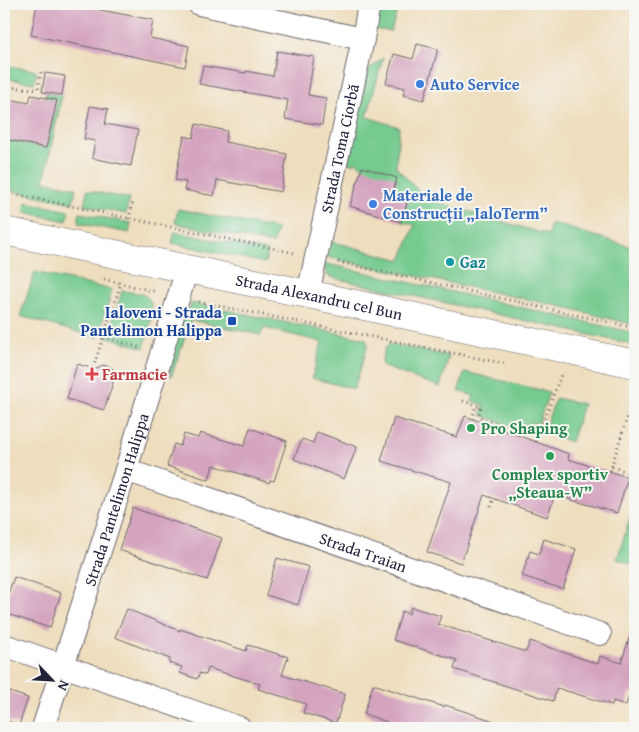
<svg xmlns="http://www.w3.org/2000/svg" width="639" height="732" font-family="'Gentium Book Plus',serif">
<rect width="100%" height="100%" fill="#f6f6f2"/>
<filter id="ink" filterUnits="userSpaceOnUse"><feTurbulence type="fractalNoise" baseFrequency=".02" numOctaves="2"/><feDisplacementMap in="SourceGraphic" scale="10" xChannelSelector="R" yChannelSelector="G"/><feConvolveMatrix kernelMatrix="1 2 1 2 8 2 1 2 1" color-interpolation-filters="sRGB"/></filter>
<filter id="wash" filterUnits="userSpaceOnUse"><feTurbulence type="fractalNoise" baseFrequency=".0096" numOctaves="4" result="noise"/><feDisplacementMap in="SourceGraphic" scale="20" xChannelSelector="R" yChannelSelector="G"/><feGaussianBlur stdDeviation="1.12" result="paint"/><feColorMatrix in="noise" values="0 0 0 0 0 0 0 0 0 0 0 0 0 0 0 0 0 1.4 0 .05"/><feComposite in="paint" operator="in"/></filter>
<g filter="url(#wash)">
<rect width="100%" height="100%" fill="#efdebe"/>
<g fill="#75ca8e" stroke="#4c7664">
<polygon points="378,4 399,4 391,31 372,29"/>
<polygon points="383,58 367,117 399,127 396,167 426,199 548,235 551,223 635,248 635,325 568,308 326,257 330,241 401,260 415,225 401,222 409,197 393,192 355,161 354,164 347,163 368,70"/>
<polygon points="4,65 37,71 34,83 4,78"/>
<polygon points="46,93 62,95 44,181 76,188 73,203 4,189 4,166 9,140 46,148 55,109 44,107"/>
<polygon points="87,190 129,199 126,214 84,205"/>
<polygon points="26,202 69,211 67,221 24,212"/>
<polygon points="178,209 277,229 273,244 175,223"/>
<polygon points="80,213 131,223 129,233 78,223"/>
<polygon points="175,232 268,251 265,263 172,243"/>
<polygon points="323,263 635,333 635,345 333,278 327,275"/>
<polygon points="35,272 112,290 98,338 20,316"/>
<path d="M 122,291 C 130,292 142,292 148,298 C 158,308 147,336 144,348 L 107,337 Z"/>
<polygon points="192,303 366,339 368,345 354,389 312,378 322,342 264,328 261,335 191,320 171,377 168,366 178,327"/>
<polygon points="389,344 449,356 440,387 384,367 381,363 385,348"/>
<polygon points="465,372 549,392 539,422 523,425 521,430 481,415 484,405 472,401 474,396 458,391"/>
<polygon points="556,398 583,404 571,442 558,437 546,424"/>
<polygon points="635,502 635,565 617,559"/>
</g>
<g id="blocks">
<g fill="#d4a3be">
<polygon points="37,4 69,4 153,20 150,38 189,46 185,67 31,35"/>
<polygon points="417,44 438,49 424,100 403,95 405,88 386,83 394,54 413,59"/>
<polygon points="277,51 314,57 308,95 326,98 322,125 285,119 288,100 199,84 203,66 246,73 246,71 273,76"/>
<polygon points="45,73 65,76 62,95 42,92"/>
<polygon points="31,95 57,100 46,148 4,139 4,98 29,103"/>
<polygon points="90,106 108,109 105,124 138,130 131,166 92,158 95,141 84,139"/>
<polygon points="196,124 227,131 225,142 287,154 281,192 217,180 214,196 184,190 186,182 175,180 184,136 193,138"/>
<polygon points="362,167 397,178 393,192 409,197 401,222 350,206"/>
<polygon points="77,364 95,369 103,365 111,367 116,374 104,410 67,399"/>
<polygon points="465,416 569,454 568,459 628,477 617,513 555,495 547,517 484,495 461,563 427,552 451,482 381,461 394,418 457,437"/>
<polygon points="250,428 287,441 274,481 270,480 269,483 213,465 209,480 167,466 174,444 180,446 184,434 198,438 200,433 244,446"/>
<polygon points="317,432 357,447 344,479 294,459 302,439 313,443"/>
<polygon points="133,508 222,538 207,580 119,550"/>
<polygon points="544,539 576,549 563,589 522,576 530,551 539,554"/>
<polygon points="277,558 309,567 298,605 266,595"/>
<polygon points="14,577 61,593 50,628 4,613 4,606"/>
<polygon points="411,607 441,616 438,624 526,652 530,641 598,664 600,656 621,663 632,630 635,631 635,694 631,692 626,705 613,701 612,705 557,688 553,701 454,669 457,660 393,640 402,611 409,614"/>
<polygon points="127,609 180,631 180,629 246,651 248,645 288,657 282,675 345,694 336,723 303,713 306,704 258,689 260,684 208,668 206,675 200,673 197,679 180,673 182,667 169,663 170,659 115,637"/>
<polygon points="373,684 444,707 445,705 506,725 505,728 385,728 387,722 364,714"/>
<polygon points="4,690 28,698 19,725 4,720"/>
</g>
</g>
</g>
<g filter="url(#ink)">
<use href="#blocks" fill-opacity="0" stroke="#6a6469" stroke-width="1"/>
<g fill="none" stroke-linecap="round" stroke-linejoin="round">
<g stroke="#6a6469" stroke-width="24">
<g id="minor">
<polyline points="199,4 363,39"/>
<path id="s1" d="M 308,294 L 363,39 L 369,4"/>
<path id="s2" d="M 126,470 L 600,634"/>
<polyline points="4,645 240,728"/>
<path id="s3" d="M 43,728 L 126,470 L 187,269"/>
</g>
</g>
<g stroke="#6a6469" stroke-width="29">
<g id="major">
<path id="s4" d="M 4,231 L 308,294 L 635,364"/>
</g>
</g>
<g stroke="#6a6469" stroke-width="3" stroke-dasharray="1 4" stroke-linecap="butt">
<polyline points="4,87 38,89 41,72"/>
<polyline points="4,192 295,253"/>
<polyline points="129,219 133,200"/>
<polyline points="338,262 635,328"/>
<polyline points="99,278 157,292"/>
<polyline points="199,302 507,364"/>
<polyline points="104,337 141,348"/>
<polyline points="93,368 121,283"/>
<polyline points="463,401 481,407 479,416 482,418 522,433 526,430 541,429"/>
<polyline points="472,419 476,405"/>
<polyline points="536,442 561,375"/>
<polyline points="612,467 634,474"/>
<polyline points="610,471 635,393"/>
<polyline points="491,507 494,498"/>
</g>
<use href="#minor" stroke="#fff" stroke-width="22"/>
<use href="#major" stroke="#fff" stroke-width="28"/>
</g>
</g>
<g fill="#3f7fe0" stroke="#f6f6f2" stroke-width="2">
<circle cx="420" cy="84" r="5"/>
<circle cx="373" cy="204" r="5"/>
</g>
<circle fill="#0f9aa8" stroke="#f6f6f2" stroke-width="2" cx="450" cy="262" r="5"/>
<rect fill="#1a4fb4" stroke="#f6f6f2" stroke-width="2" x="227" y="316" width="10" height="10" rx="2.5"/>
<path fill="#e0444e" stroke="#f6f6f2" stroke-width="2" d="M89.5 366.5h5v5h5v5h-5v5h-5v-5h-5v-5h5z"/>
<g fill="#2e9e5b" stroke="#f6f6f2" stroke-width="2">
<circle cx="471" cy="428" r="5"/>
<circle cx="550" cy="456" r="5"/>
</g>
<g text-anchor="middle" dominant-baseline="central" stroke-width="4" stroke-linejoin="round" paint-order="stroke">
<g font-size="16" font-weight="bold" fill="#366cbe" stroke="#f6f6f2" text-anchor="start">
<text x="430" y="84">Auto Service</text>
<text x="383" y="195">Materiale de<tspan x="383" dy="18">Construcții „IaloTerm”</tspan></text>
</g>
<g font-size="16" fill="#22223b" stroke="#f6f6f2">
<text stroke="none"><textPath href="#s1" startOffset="149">Strada Toma Ciorbă</textPath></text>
<text stroke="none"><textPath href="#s4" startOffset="322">Strada Alexandru cel Bun</textPath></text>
<text stroke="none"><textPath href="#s3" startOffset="240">Strada Pantelimon Halippa</textPath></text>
<text stroke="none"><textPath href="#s2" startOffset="251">Strada Traian</textPath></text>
</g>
<g font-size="16" font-weight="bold" fill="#0d838f" stroke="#f6f6f2" text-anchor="start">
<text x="460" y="262">Gaz</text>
</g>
<g font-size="16" font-weight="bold" fill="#164399" stroke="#f6f6f2" text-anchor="end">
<text x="222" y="312">Ialoveni - Strada<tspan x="222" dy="18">Pantelimon Halippa</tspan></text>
</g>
<g font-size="16" font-weight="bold" fill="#be3a42" stroke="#f6f6f2" text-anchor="start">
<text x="102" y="374">Farmacie</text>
</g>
<g font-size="16" font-weight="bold" fill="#27864d" stroke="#f6f6f2" text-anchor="start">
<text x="481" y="428">Pro Shaping</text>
<text x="550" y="474" text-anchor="middle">Complex sportiv<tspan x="550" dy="18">„Steaua-W”</tspan></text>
</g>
</g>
<rect width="639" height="732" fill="none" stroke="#f6f6f2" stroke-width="20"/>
<g transform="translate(52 680) rotate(115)" stroke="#f6f6f2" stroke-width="4" paint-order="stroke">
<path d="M0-4L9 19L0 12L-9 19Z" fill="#22223b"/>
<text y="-8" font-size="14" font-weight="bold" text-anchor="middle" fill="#22223b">N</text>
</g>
</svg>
